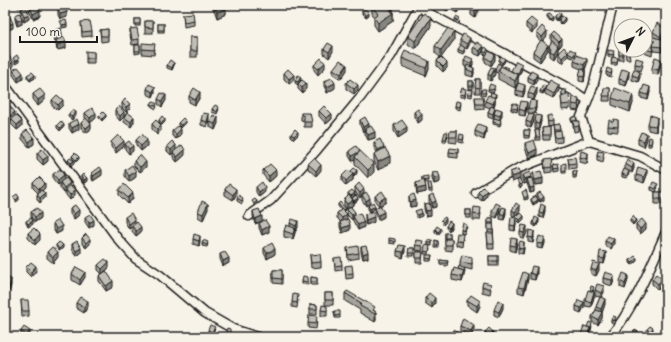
<svg xmlns="http://www.w3.org/2000/svg" width="671" height="342" font-family="Delius,sans-serif">
<rect width="100%" height="100%" fill="#f7f3e8"/>
<filter id="ink" filterUnits="userSpaceOnUse"><feTurbulence type="fractalNoise" baseFrequency=".025" numOctaves="2"/><feDisplacementMap in="SourceGraphic" scale="8" xChannelSelector="R" yChannelSelector="G"/><feConvolveMatrix kernelMatrix="1 2 1 2 8 2 1 2 1" color-interpolation-filters="sRGB"/></filter>
<g filter="url(#ink)">
<g fill="none" stroke-linecap="round" stroke-linejoin="round">
<g stroke="#1c1c1c" stroke-width="11">
<g id="minor">
<polyline points="418,5 425,11 572,90 587,100"/>
<polyline points="613,5 593,87 581,117 589,141 640,156 666,170"/>
<polyline points="5,85 118,239 136,259 160,275 205,313 233,329 258,337"/>
<polyline points="476,193 517,169 589,141"/>
<polyline points="249,216 271,200 316,151 360,98 391,56 419,6"/>
<path d="M 610,337 C 635,306 650,268 666,232"/>
</g>
</g>
<use href="#minor" stroke="#f7f3e8" stroke-width="8"/>
</g>
<g fill="#a5a39c" stroke="#1c1c1c">
<polygon points="29,5 40,16 33,19 29,10"/>
<polygon points="102,5 110,5 110,6 102,7"/>
<polygon points="213,5 225,5 226,14 217,18 213,7"/>
<polygon points="449,5 449,7 447,11 444,9 444,7"/>
<polygon points="451,5 462,5 457,13 451,9"/>
<polygon points="372,6 393,9 393,21 378,31 374,25 374,17 375,17 372,14"/>
<polygon points="21,9 29,19 24,22 21,16 22,24 17,26 15,20 15,15 21,14"/>
<polygon points="58,10 67,17 60,19 58,15"/>
<polygon points="471,10 479,10 475,18 471,15"/>
<polygon points="362,11 369,16 366,18 362,14"/>
<polygon points="183,14 194,20 194,25 184,27"/>
<polygon points="547,14 553,20 550,21 547,17"/>
<polygon points="555,16 561,16 557,21 555,19"/>
<polygon points="6,19 13,28 8,30 6,24"/>
<rect x="135" y="19" width="5" height="7"/>
<polygon points="455,19 460,22 458,24 455,22"/>
<polygon points="559,20 565,21 561,25 559,23"/>
<rect x="145" y="21" width="8" height="12"/>
<polygon points="81,22 92,31 92,36 82,37"/>
<polygon points="526,23 537,28 532,33 526,28"/>
<rect x="158" y="24" width="6" height="8"/>
<polygon points="431,26 415,49 408,44 408,36"/>
<polygon points="108,29 108,41 101,42 100,30"/>
<polygon points="130,29 139,39 139,44 132,45 130,35"/>
<polygon points="53,31 62,38 66,48 57,50 56,45 56,40 54,41 53,36"/>
<polygon points="537,32 547,36 542,41 548,50 540,62 533,57 533,52 541,41 537,38"/>
<polygon points="653,32 665,33 662,40 662,52 653,51 653,47 652,56 644,53 644,50 645,50 645,45 653,37"/>
<polygon points="551,35 562,44 559,48 558,47 558,51 554,59 550,56 550,52 549,51 549,46 552,41 551,41"/>
<rect x="190" y="37" width="7" height="20"/>
<polygon points="454,40 441,57 447,68 443,72 437,66 437,61 440,57 435,53 435,46"/>
<polygon points="460,40 470,43 467,49 460,45"/>
<polygon points="5,42 6,49 5,49 13,68 7,71 5,68"/>
<polygon points="619,42 623,50 623,60 619,60"/>
<polygon points="135,45 140,45 140,53 135,54"/>
<polygon points="473,47 483,51 480,56 473,53"/>
<polygon points="142,49 155,49 154,55 142,54"/>
<polygon points="324,49 333,51 329,58 324,54"/>
<polygon points="458,49 465,51 463,54 458,52"/>
<polygon points="625,50 629,50 630,59 626,59"/>
<polygon points="483,51 488,53 495,60 491,66 485,62 485,57 486,55 483,54"/>
<polygon points="94,52 94,63 86,63 86,58"/>
<polygon points="568,52 576,54 573,58 568,56 568,57 562,63 558,59 558,53"/>
<polygon points="608,54 614,54 613,58 618,58 617,65 611,65 612,58 608,57"/>
<polygon points="402,58 429,68 426,76 402,66"/>
<polygon points="499,60 505,61 502,65 499,63"/>
<polygon points="464,61 473,64 472,67 474,73 473,77 466,75 466,67 464,66"/>
<polygon points="574,61 587,64 585,70 585,75 584,82 579,81 579,76 581,69 574,66"/>
<polygon points="635,64 643,65 641,71 635,69"/>
<polygon points="661,64 658,75 652,74 652,68"/>
<polygon points="167,65 174,65 172,70 167,68"/>
<polygon points="314,65 325,68 318,75 314,70"/>
<polygon points="502,67 511,71 522,69 518,78 518,83 515,88 498,79 498,73 495,72 495,69"/>
<polygon points="333,69 347,70 341,79 333,74"/>
<polygon points="13,70 23,79 18,82 13,75"/>
<polygon points="606,72 612,72 611,77 606,75"/>
<polygon points="284,73 294,80 289,84 284,79"/>
<polygon points="488,74 495,74 491,81 488,80"/>
<polygon points="27,75 35,78 30,81 27,78"/>
<polygon points="632,75 640,77 638,82 632,80"/>
<polygon points="629,76 626,86 619,84 619,79"/>
<polygon points="528,77 537,80 534,85 528,82"/>
<polygon points="476,79 480,79 480,93 475,93"/>
<polygon points="301,80 299,83 306,89 302,93 298,89 298,84 298,85 295,83 295,81"/>
<polygon points="324,81 335,88 327,93 324,86"/>
<rect x="469" y="81" width="4" height="8"/>
<polygon points="346,83 358,90 354,94 346,89"/>
<polygon points="604,88 610,88 610,101 603,101"/>
<polygon points="147,89 155,92 153,97 147,94"/>
<polygon points="469,89 473,90 472,97 468,96"/>
<polygon points="488,89 495,89 493,93 496,96 495,99 495,103 494,107 495,111 502,115 500,120 501,123 500,126 493,124 494,115 493,119 488,117 488,112 490,108 485,106 485,101 490,96 491,92 488,91"/>
<polygon points="545,89 543,94 540,93 540,91 546,89 559,90 554,99 545,94"/>
<polygon points="516,90 525,91 523,97 516,95"/>
<polygon points="562,90 566,90 566,96 570,104 570,109 562,110 561,96 562,96"/>
<polygon points="466,92 465,97 460,97 460,94"/>
<polygon points="486,92 485,96 481,95 481,93"/>
<polygon points="650,92 648,100 641,98 641,93"/>
<polygon points="528,93 537,93 534,100 528,98"/>
<polygon points="33,94 45,100 38,106 33,99"/>
<polygon points="189,96 200,97 195,105 189,102"/>
<polygon points="475,97 484,104 484,109 476,110"/>
<polygon points="612,98 633,103 630,112 612,105"/>
<polygon points="158,99 166,100 162,107 158,104"/>
<polygon points="52,100 63,105 58,110 52,106"/>
<polygon points="122,103 130,109 126,112 122,108"/>
<polygon points="579,103 578,111 572,110 572,104"/>
<polygon points="5,104 15,116 22,126 17,130 11,124 11,120 10,121 5,115"/>
<polygon points="151,104 157,106 156,109 151,106"/>
<polygon points="461,104 460,110 455,108 455,106"/>
<polygon points="518,107 517,112 511,110 511,108"/>
<polygon points="536,107 535,114 528,113 528,108"/>
<polygon points="527,108 525,116 519,115 519,109"/>
<polygon points="212,109 219,109 217,114 212,112"/>
<polygon points="115,110 124,112 120,121 115,115"/>
<polygon points="319,111 332,119 326,124 319,116"/>
<polygon points="414,112 422,120 418,123 414,117"/>
<polygon points="85,113 96,118 90,123 91,129 86,133 81,128 81,123 86,119 85,118"/>
<polygon points="301,113 312,122 312,127 304,127 304,121 301,120"/>
<polygon points="68,115 76,115 72,120 68,117"/>
<polygon points="99,116 106,117 102,121 99,118"/>
<polygon points="547,116 553,121 553,126 548,127"/>
<polygon points="124,117 134,122 131,127 124,122"/>
<polygon points="571,118 579,126 579,131 574,132 573,125 571,120"/>
<polygon points="159,120 165,122 162,125 159,122"/>
<polygon points="201,120 209,120 207,127 201,125"/>
<polygon points="360,120 369,127 375,138 368,140 365,134 365,131 363,132 360,125"/>
<polygon points="618,120 618,132 608,131 608,126 613,122"/>
<polygon points="526,121 534,121 531,128 526,126"/>
<polygon points="541,121 539,129 535,129 535,123"/>
<polygon points="210,122 218,123 215,130 210,127"/>
<polygon points="657,122 656,132 648,130 648,125"/>
<polygon points="69,123 79,129 72,133 69,128"/>
<polygon points="178,123 186,123 181,128 178,125"/>
<polygon points="152,124 161,131 157,135 152,129"/>
<polygon points="559,124 560,131 562,137 562,142 555,143 554,135 553,125"/>
<polygon points="57,125 64,127 60,131 57,128"/>
<polygon points="394,125 407,132 398,138 394,131"/>
<polygon points="550,127 550,140 543,140 542,128"/>
<polygon points="524,130 530,130 529,138 524,138"/>
<polygon points="535,130 539,130 540,140 536,140"/>
<polygon points="172,131 181,134 176,139 172,136"/>
<polygon points="450,131 457,131 457,143 449,142"/>
<polygon points="475,131 486,132 484,140 475,136"/>
<polygon points="22,134 34,144 29,147 22,139"/>
<polygon points="291,134 298,135 294,139 291,136"/>
<polygon points="448,135 446,142 443,142 443,139"/>
<polygon points="464,137 463,143 459,142 459,139"/>
<polygon points="638,139 647,139 644,147 638,144"/>
<polygon points="136,140 147,146 141,151 136,145"/>
<polygon points="652,140 651,146 648,146 648,143"/>
<polygon points="111,142 124,146 116,153 111,147"/>
<polygon points="374,142 390,163 378,170 374,161 374,154 377,152 374,148"/>
<polygon points="525,143 537,155 529,158 525,148"/>
<polygon points="125,144 133,151 129,154 125,149"/>
<polygon points="167,146 176,150 185,155 177,162 173,157 173,153 171,155 167,151"/>
<polygon points="458,149 458,158 449,157 449,152"/>
<polygon points="349,151 374,172 368,178 355,164 355,160 352,161 349,156"/>
<polygon points="598,151 604,157 603,162 597,160 597,155"/>
<polygon points="37,153 48,161 43,165 37,159"/>
<polygon points="72,156 79,159 76,162 72,158"/>
<polygon points="580,157 588,158 587,164 580,162"/>
<polygon points="568,158 576,163 576,168 569,169"/>
<polygon points="68,160 74,164 71,166 68,162"/>
<polygon points="544,160 552,167 552,172 545,173"/>
<polygon points="134,161 146,167 140,172 134,166"/>
<polygon points="308,164 321,170 316,176 308,169"/>
<polygon points="625,164 634,168 632,173 629,171 629,174 627,178 622,177 622,174 625,169"/>
<polygon points="553,165 559,168 559,171 554,172"/>
<polygon points="562,167 566,170 566,173 562,173"/>
<polygon points="518,169 512,182 510,177 510,172"/>
<polygon points="125,170 136,177 129,182 125,176"/>
<polygon points="263,170 276,176 269,182 263,175"/>
<polygon points="351,171 357,173 354,177 353,175 353,180 346,186 342,181 342,176 351,173"/>
<polygon points="573,171 577,171 576,178 573,178"/>
<polygon points="92,173 102,175 93,181 92,179"/>
<polygon points="432,173 440,182 434,184 432,179"/>
<polygon points="533,173 543,184 535,185 533,178"/>
<polygon points="53,174 64,179 70,186 75,195 70,200 66,195 66,192 64,193 60,188 60,183 58,185 53,179"/>
<polygon points="522,175 531,178 534,192 530,193 527,183 524,184 522,180"/>
<polygon points="636,175 647,175 644,183 636,180"/>
<polygon points="81,176 87,181 84,183 81,178"/>
<polygon points="422,177 428,180 428,182 425,183 426,192 417,194 416,188 416,183 422,181"/>
<polygon points="33,183 45,188 42,191 45,198 40,203 37,200 37,195 38,193 33,188"/>
<polygon points="428,183 432,189 432,192 429,192"/>
<polygon points="256,187 265,192 259,197 256,192"/>
<polygon points="355,187 364,193 370,203 366,206 362,200 362,196 360,198 355,192"/>
<polygon points="651,187 658,187 656,192 651,190"/>
<polygon points="225,189 236,195 233,200 225,195"/>
<polygon points="119,190 133,198 128,204 119,195"/>
<polygon points="478,192 487,195 482,201 478,198"/>
<rect x="655" y="192" width="9" height="12"/>
<polygon points="348,193 355,195 351,198 352,199 352,198 358,200 354,203 353,201 353,205 351,207 355,215 364,227 358,230 353,221 353,219 352,220 347,215 347,209 344,205 344,200 348,196"/>
<polygon points="537,194 544,200 540,202 537,198 538,202 533,205 531,201 531,199 537,197"/>
<polygon points="375,196 386,202 380,206 384,217 378,220 375,213 375,208 370,212 368,209 368,206 375,208 379,206 375,201"/>
<polygon points="409,196 416,206 410,207 409,201"/>
<polygon points="429,196 436,207 432,208 429,201"/>
<polygon points="237,198 243,201 242,204 237,201"/>
<polygon points="338,204 345,210 344,211 350,230 342,233 340,227 340,221 337,218 337,213 341,210 338,206"/>
<polygon points="424,204 431,215 426,216 424,209"/>
<polygon points="70,208 79,215 74,219 70,214"/>
<polygon points="208,209 203,220 198,217 198,212"/>
<rect x="466" y="210" width="5" height="8"/>
<polygon points="500,210 497,218 492,216 492,211"/>
<polygon points="512,210 520,211 515,217 512,215"/>
<polygon points="253,211 262,221 269,232 262,235 259,228 259,223 262,221 255,224 253,216"/>
<polygon points="545,211 543,218 539,217 539,212"/>
<polygon points="31,212 41,218 35,222 31,217"/>
<polygon points="481,213 480,220 473,220 473,214"/>
<polygon points="500,213 506,213 504,220 500,219"/>
<polygon points="365,214 374,222 366,225 365,219"/>
<polygon points="85,217 94,225 89,228 85,222"/>
<polygon points="125,217 135,223 141,232 136,236 132,231 132,227 129,229 125,222"/>
<polygon points="517,217 524,219 520,223 517,220"/>
<polygon points="488,218 493,218 494,249 488,249 487,233 488,233"/>
<polygon points="630,219 636,222 633,225 630,222"/>
<polygon points="26,221 33,224 28,227 26,223"/>
<polygon points="539,222 536,227 533,225 533,223"/>
<polygon points="53,223 62,231 56,234 53,229"/>
<polygon points="290,223 298,227 296,231 295,230 295,233 293,239 284,237 284,231 290,226"/>
<polygon points="516,223 515,231 510,230 510,225"/>
<polygon points="636,224 646,229 640,234 636,229"/>
<polygon points="446,226 452,226 449,231 446,228"/>
<polygon points="467,227 464,234 461,233 461,230"/>
<polygon points="435,229 441,231 438,235 435,232"/>
<polygon points="520,232 527,232 524,239 520,237"/>
<polygon points="28,233 40,240 35,245 28,238"/>
<polygon points="445,233 450,233 450,239 452,239 452,251 445,250"/>
<polygon points="528,237 534,237 533,243 528,242"/>
<polygon points="82,238 90,244 86,248 82,244"/>
<polygon points="193,239 200,241 199,246 193,244"/>
<polygon points="463,239 462,247 456,245 456,240"/>
<polygon points="389,240 395,241 395,244 389,243"/>
<polygon points="416,240 423,247 422,251 415,250"/>
<polygon points="428,240 432,240 432,246 428,245"/>
<polygon points="435,240 438,241 438,248 435,248"/>
<polygon points="605,241 614,244 611,249 605,246"/>
<polygon points="202,243 208,244 207,247 202,246"/>
<polygon points="537,243 545,243 543,249 537,248"/>
<polygon points="72,244 81,253 76,256 72,249"/>
<polygon points="517,244 515,252 510,250 510,245"/>
<polygon points="56,245 63,248 59,251 56,247"/>
<polygon points="361,247 368,258 363,259 361,252"/>
<polygon points="264,248 275,254 267,259 264,253"/>
<polygon points="347,248 359,253 359,258 348,260"/>
<polygon points="409,248 414,248 414,256 408,256"/>
<polygon points="518,248 524,248 523,254 518,253"/>
<polygon points="430,249 429,254 424,254 424,251"/>
<polygon points="397,251 405,251 403,258 397,256"/>
<polygon points="47,252 58,257 53,263 47,258"/>
<polygon points="416,252 423,252 422,263 416,263"/>
<polygon points="220,254 229,263 223,266 220,259"/>
<polygon points="310,255 321,262 321,267 311,268"/>
<polygon points="432,255 431,261 426,261 426,258"/>
<rect x="489" y="256" width="9" height="10"/>
<polygon points="606,257 604,264 599,263 599,258"/>
<polygon points="334,258 342,265 342,270 335,271"/>
<polygon points="440,260 448,261 447,266 440,265"/>
<polygon points="630,260 637,261 632,265 630,263"/>
<polygon points="460,262 472,262 472,270 464,268 465,271 462,282 452,280 452,275 460,267"/>
<polygon points="98,265 109,268 104,273 113,287 106,291 99,281 99,276 102,274 98,270"/>
<polygon points="345,266 353,273 353,278 346,279"/>
<polygon points="26,267 36,271 31,277 26,272"/>
<polygon points="591,269 599,270 596,276 591,274"/>
<polygon points="273,270 282,270 282,284 273,283"/>
<polygon points="530,273 537,273 535,280 530,279"/>
<polygon points="72,274 85,277 80,285 72,280"/>
<polygon points="311,277 317,278 317,285 311,285"/>
<polygon points="603,278 614,280 612,286 603,283"/>
<polygon points="308,279 308,285 302,284 302,281"/>
<polygon points="528,279 524,294 518,292 518,287"/>
<polygon points="652,279 662,285 658,290 652,284"/>
<polygon points="5,280 11,285 9,292 5,290"/>
<polygon points="628,280 625,289 620,287 620,281"/>
<polygon points="482,286 491,289 490,294 482,292"/>
<polygon points="594,290 593,292 594,297 591,307 585,306 585,300 590,291"/>
<polygon points="595,290 604,292 601,298 605,304 602,313 602,318 598,325 592,322 592,317 596,310 596,307 600,297 595,296"/>
<polygon points="325,293 333,293 333,305 326,305 327,311 327,316 321,316 321,310 325,305"/>
<polygon points="345,293 375,311 376,320 375,322 360,313 360,310 345,301"/>
<polygon points="425,298 435,303 432,308 425,303"/>
<polygon points="21,300 29,311 29,316 22,317"/>
<polygon points="298,300 297,308 292,307 292,302"/>
<polygon points="467,300 480,306 477,312 467,305"/>
<polygon points="76,303 88,306 84,313 76,308"/>
<polygon points="310,304 317,305 317,314 310,314"/>
<polygon points="576,306 584,307 581,313 576,311"/>
<polygon points="503,308 499,317 494,315 494,310"/>
<polygon points="334,311 340,315 340,318 335,318"/>
<polygon points="611,320 616,320 614,324 611,322"/>
<polygon points="317,321 316,329 308,328 308,323"/>
<polygon points="460,326 474,330 471,336 460,331"/>
<polygon points="592,326 591,331 590,330 590,333 589,337 581,337 581,334 587,327"/>
<polygon points="215,329 212,334 208,332 208,330"/>
<polygon points="647,329 653,330 650,334 647,332"/>
<polygon points="21,331 30,336 29,337 22,337 21,336"/>
<polygon points="230,332 230,336 226,335 226,333"/>
<polygon points="485,332 493,337 485,337"/>
</g>
<g fill="#86857f" stroke="#1c1c1c">
<polygon points="21,5 23,5 23,7 18,8 18,6"/>
<polygon points="45,5 52,5 52,7 45,8"/>
<polygon points="458,5 462,5 457,13 457,5"/>
<polygon points="479,5 479,10 475,18 475,12"/>
<polygon points="8,7 8,10 5,11 5,8"/>
<polygon points="226,9 226,14 217,18 217,12"/>
<polygon points="393,9 393,21 378,31 378,23 390,10"/>
<polygon points="40,10 40,16 33,19 33,14"/>
<polygon points="67,12 67,17 60,19 60,14"/>
<polygon points="369,13 369,16 366,18 366,16"/>
<polygon points="29,14 29,19 24,22 24,16"/>
<polygon points="561,14 561,16 557,21 557,19"/>
<polygon points="553,17 553,20 550,21 550,19"/>
<polygon points="431,18 431,26 415,49 415,41"/>
<polygon points="565,18 565,21 561,25 561,23"/>
<polygon points="22,19 22,24 17,26 17,21"/>
<polygon points="13,23 13,28 8,30 8,25"/>
<polygon points="537,23 537,28 532,33 532,28"/>
<polygon points="67,24 67,27 62,28 62,25"/>
<polygon points="665,28 665,33 662,40 662,52 662,40 661,42 661,37"/>
<polygon points="547,31 547,36 542,42 542,37"/>
<polygon points="454,32 454,40 441,58 441,50"/>
<polygon points="62,33 62,39 54,41 54,36"/>
<polygon points="470,38 470,43 467,49 467,44"/>
<polygon points="562,39 562,44 559,48 559,42"/>
<polygon points="66,42 66,48 57,50 57,45"/>
<polygon points="548,45 548,50 540,62 540,57"/>
<polygon points="333,46 333,51 329,58 329,52"/>
<polygon points="483,46 483,51 480,56 480,51"/>
<polygon points="558,46 558,51 554,59 554,53"/>
<polygon points="568,52 568,57 562,63 562,58"/>
<polygon points="495,55 495,60 491,66 491,61"/>
<polygon points="19,59 19,62 15,64 15,62"/>
<polygon points="473,59 473,64 471,69 471,63"/>
<polygon points="505,59 505,61 502,65 502,63"/>
<polygon points="587,59 587,64 584,70 584,65"/>
<polygon points="661,59 661,64 658,75 658,70"/>
<polygon points="429,61 429,68 426,76 426,68"/>
<polygon points="13,62 13,68 7,71 7,66"/>
<polygon points="174,63 174,65 172,70 172,68"/>
<polygon points="325,63 325,68 318,75 318,69"/>
<polygon points="447,63 447,68 443,72 443,67"/>
<polygon points="522,64 522,69 518,78 518,83 515,88 515,81 518,76 518,74"/>
<polygon points="347,65 347,70 341,79 341,74"/>
<polygon points="474,68 474,73 473,77 473,72"/>
<polygon points="495,68 495,74 491,81 491,76"/>
<polygon points="585,70 585,75 584,82 584,77"/>
<polygon points="629,71 629,76 626,86 626,81"/>
<polygon points="640,72 640,77 638,82 638,77"/>
<polygon points="23,73 23,79 18,82 18,77"/>
<polygon points="537,74 537,80 534,85 534,80"/>
<polygon points="35,75 35,78 30,81 30,79"/>
<polygon points="294,75 294,80 289,84 289,79"/>
<polygon points="301,77 301,80 298,85 298,82"/>
<polygon points="306,83 306,89 302,93 302,88"/>
<polygon points="335,83 335,88 327,93 327,87"/>
<polygon points="358,85 358,90 354,94 354,89"/>
<polygon points="525,85 525,91 523,97 523,92"/>
<polygon points="559,85 559,90 554,99 554,94"/>
<polygon points="546,86 546,89 543,94 543,92"/>
<polygon points="155,87 155,92 153,97 153,92"/>
<polygon points="650,87 650,92 648,100 648,95"/>
<polygon points="537,88 537,93 534,100 534,95"/>
<polygon points="200,92 200,97 195,105 195,100"/>
<polygon points="496,94 495,103 493,109 493,104"/>
<polygon points="45,95 45,100 38,106 38,100"/>
<polygon points="166,95 166,100 162,107 162,101"/>
<polygon points="633,95 633,103 630,112 630,104"/>
<polygon points="63,100 63,105 58,110 58,105"/>
<polygon points="536,101 536,107 535,114 535,109"/>
<polygon points="527,102 527,108 525,116 525,111"/>
<polygon points="130,104 130,109 126,112 126,107"/>
<polygon points="495,108 495,113 493,119 493,114"/>
<polygon points="502,110 502,115 500,121 500,116"/>
<polygon points="15,112 15,117 10,121 10,116"/>
<polygon points="76,112 76,115 72,120 72,117"/>
<polygon points="124,112 124,117 120,121 120,116"/>
<polygon points="96,113 96,118 90,123 90,118"/>
<polygon points="209,114 209,120 207,127 207,122"/>
<polygon points="332,114 332,119 326,124 326,118"/>
<polygon points="422,114 422,120 418,123 418,118"/>
<polygon points="106,115 106,117 102,121 102,119"/>
<polygon points="534,115 534,121 531,128 531,123"/>
<polygon points="541,116 541,121 539,129 539,124"/>
<polygon points="134,117 134,122 131,127 131,122"/>
<polygon points="218,117 218,123 215,130 215,124"/>
<polygon points="657,117 657,122 656,132 656,126"/>
<polygon points="165,119 165,122 162,125 162,123"/>
<polygon points="22,121 22,126 17,130 17,125"/>
<polygon points="186,121 186,123 181,128 181,125"/>
<polygon points="79,124 79,129 72,133 72,128"/>
<polygon points="91,124 91,129 86,133 86,128"/>
<polygon points="369,124 369,129 365,129 365,131 363,132 363,127"/>
<polygon points="64,125 64,127 60,131 60,128"/>
<polygon points="161,125 161,131 157,135 157,129"/>
<polygon points="407,127 407,132 398,138 398,133"/>
<polygon points="486,127 486,132 484,140 484,135"/>
<polygon points="181,129 181,134 176,139 176,134"/>
<polygon points="298,132 298,135 294,139 294,136"/>
<polygon points="375,132 375,138 368,140 368,135"/>
<polygon points="647,134 647,139 644,147 644,141"/>
<polygon points="34,138 34,144 29,147 29,142"/>
<polygon points="147,140 147,146 141,151 141,146"/>
<polygon points="124,141 124,146 116,153 116,148"/>
<polygon points="176,145 176,150 171,155 171,150"/>
<polygon points="133,146 133,151 129,154 129,149"/>
<polygon points="384,147 384,152 378,155 378,150"/>
<polygon points="537,149 537,155 529,158 529,153"/>
<polygon points="185,150 185,155 177,162 177,157"/>
<polygon points="360,151 355,157 355,160 352,161 352,156"/>
<polygon points="588,153 588,158 587,164 587,159"/>
<polygon points="48,156 48,161 43,165 43,160"/>
<polygon points="390,156 390,163 378,170 378,162"/>
<polygon points="79,157 79,159 76,162 76,160"/>
<polygon points="74,161 74,164 71,166 71,163"/>
<polygon points="146,162 146,167 140,172 140,167"/>
<polygon points="634,163 634,168 632,173 632,168"/>
<polygon points="374,164 374,172 368,178 368,170"/>
<polygon points="321,165 321,170 316,176 316,171"/>
<polygon points="102,170 102,175 93,181 93,176"/>
<polygon points="276,170 276,176 269,182 269,176"/>
<polygon points="357,170 357,173 354,177 354,174"/>
<polygon points="647,170 647,175 644,183 644,177"/>
<polygon points="136,171 136,177 129,182 129,176"/>
<polygon points="353,174 353,180 346,186 346,181"/>
<polygon points="520,174 520,179 512,182 512,177"/>
<polygon points="64,175 64,181 58,185 58,180"/>
<polygon points="440,177 440,182 434,184 434,178"/>
<polygon points="531,177 531,182 527,179 527,183 524,184 524,179"/>
<polygon points="87,178 87,181 84,183 84,180"/>
<polygon points="543,178 543,184 535,185 535,180"/>
<polygon points="45,183 45,188 39,194 39,189"/>
<polygon points="70,183 70,188 66,190 66,192 64,193 64,188"/>
<polygon points="522,184 522,187 519,188 519,185"/>
<polygon points="265,187 265,192 259,197 259,192"/>
<polygon points="426,187 426,192 417,194 417,189"/>
<polygon points="534,187 534,192 530,193 530,188"/>
<polygon points="236,189 236,195 233,200 233,195"/>
<polygon points="364,189 364,194 362,195 362,196 360,198 360,193"/>
<polygon points="75,190 75,195 70,200 70,195"/>
<polygon points="487,190 487,195 482,201 482,196"/>
<polygon points="45,193 45,198 40,203 40,198"/>
<polygon points="133,193 133,198 128,204 128,198"/>
<polygon points="355,193 355,195 351,199 351,196"/>
<polygon points="528,196 528,199 524,200 524,198"/>
<polygon points="19,197 19,200 16,202 16,200"/>
<polygon points="386,197 386,202 379,206 379,201"/>
<polygon points="544,197 544,200 540,202 540,200"/>
<polygon points="358,198 358,200 354,203 354,201"/>
<polygon points="370,198 370,203 366,206 366,201"/>
<polygon points="353,200 353,205 347,209 347,204"/>
<polygon points="416,200 416,206 410,207 410,202"/>
<polygon points="538,200 538,202 533,205 533,203"/>
<polygon points="257,201 257,204 254,206 254,204"/>
<polygon points="436,201 436,207 432,208 432,203"/>
<polygon points="208,204 208,209 203,220 203,214"/>
<polygon points="500,205 500,210 497,218 497,213"/>
<polygon points="375,206 375,208 370,212 370,209"/>
<polygon points="520,206 520,211 515,217 515,212"/>
<polygon points="545,206 545,211 543,218 543,213"/>
<polygon points="506,208 506,213 504,220 504,215"/>
<polygon points="79,210 79,215 74,219 74,214"/>
<polygon points="431,210 431,215 426,216 426,211"/>
<polygon points="355,212 355,217 353,216 353,219 352,220 352,215"/>
<polygon points="384,212 384,217 378,220 378,215"/>
<polygon points="41,213 41,218 35,222 35,217"/>
<polygon points="422,213 422,216 417,218 417,215"/>
<polygon points="347,214 347,219 342,223 342,218"/>
<polygon points="262,216 262,221 255,224 255,219"/>
<polygon points="524,216 524,219 520,223 520,220"/>
<polygon points="374,217 374,222 366,225 366,220"/>
<polygon points="516,218 516,223 515,231 515,226"/>
<polygon points="446,219 446,222 443,225 443,222"/>
<polygon points="539,219 539,222 536,227 536,225"/>
<polygon points="94,220 94,225 89,228 89,223"/>
<polygon points="135,220 135,225 132,226 132,227 129,229 129,224"/>
<polygon points="636,220 636,222 633,225 633,223"/>
<polygon points="33,221 33,224 28,227 28,224"/>
<polygon points="298,221 298,227 296,231 296,226"/>
<polygon points="364,222 364,227 358,230 358,225"/>
<polygon points="452,223 452,226 449,231 449,228"/>
<polygon points="646,224 646,229 640,234 640,229"/>
<polygon points="350,225 350,230 342,233 342,228"/>
<polygon points="62,226 62,231 56,234 56,229"/>
<polygon points="269,226 269,232 262,235 262,230"/>
<polygon points="527,226 527,232 524,239 524,233"/>
<polygon points="141,227 141,232 136,236 136,231"/>
<polygon points="295,228 295,233 293,239 293,234"/>
<polygon points="441,229 441,231 438,235 438,232"/>
<polygon points="534,231 534,237 533,243 533,238"/>
<polygon points="40,234 40,240 35,245 35,240"/>
<polygon points="200,236 200,241 199,246 199,241"/>
<polygon points="545,238 545,243 543,249 543,244"/>
<polygon points="90,239 90,244 86,248 86,243"/>
<polygon points="517,239 517,244 515,252 515,246"/>
<polygon points="614,239 614,244 611,249 611,244"/>
<polygon points="524,242 524,248 523,254 523,249"/>
<polygon points="63,245 63,248 59,251 59,249"/>
<polygon points="405,246 405,251 403,258 403,252"/>
<polygon points="81,248 81,253 76,256 76,251"/>
<polygon points="275,249 275,254 267,259 267,253"/>
<polygon points="58,252 58,257 53,263 53,257"/>
<polygon points="368,252 368,258 363,259 363,254"/>
<polygon points="606,252 606,257 604,264 604,259"/>
<polygon points="229,258 229,263 223,266 223,261"/>
<polygon points="637,258 637,261 632,265 632,263"/>
<polygon points="109,262 109,268 102,274 102,269"/>
<polygon points="599,264 599,270 596,276 596,271"/>
<polygon points="36,266 36,271 31,277 31,272"/>
<polygon points="537,267 537,273 535,280 535,275"/>
<polygon points="464,271 464,276 462,282 462,277"/>
<polygon points="85,272 85,277 80,285 80,280"/>
<polygon points="528,274 528,279 524,294 524,288"/>
<polygon points="614,275 614,280 612,286 612,280"/>
<polygon points="628,275 628,280 625,289 625,284"/>
<polygon points="11,279 11,285 9,292 9,287"/>
<polygon points="662,279 662,285 658,290 658,284"/>
<polygon points="113,281 113,287 106,291 106,286"/>
<polygon points="604,286 604,292 601,298 601,293"/>
<polygon points="594,292 594,297 591,307 591,302"/>
<polygon points="435,298 435,303 432,308 432,303"/>
<polygon points="605,299 605,304 602,313 602,318 598,325 598,320 601,313 601,309"/>
<polygon points="88,301 88,306 84,313 84,307"/>
<polygon points="480,301 480,306 477,312 477,306"/>
<polygon points="584,302 584,307 581,313 581,308"/>
<polygon points="503,303 503,308 499,317 499,312"/>
<polygon points="376,312 376,320 375,322 375,314"/>
<polygon points="474,325 474,330 471,336 471,331"/>
<polygon points="590,328 590,333 589,337 587,337"/>
<polygon points="653,328 653,330 650,334 650,332"/>
<polygon points="30,331 30,336 29,337 26,337 26,335"/>
<polygon points="493,332 493,337 489,337 489,336"/>
<polygon points="458,333 458,337 455,337"/>
</g>
<g fill="#c0beb5" stroke="#1c1c1c">
<polygon points="5,5 8,5 8,7 5,8"/>
<polygon points="29,5 37,5 40,10 33,14"/>
<polygon points="214,5 225,5 226,9 217,12"/>
<polygon points="374,5 390,5 393,9 390,10 393,13 378,23 374,17 378,14 372,6"/>
<polygon points="445,5 449,5 447,8 444,7"/>
<polygon points="473,5 479,5 475,12 471,10"/>
<polygon points="26,7 29,14 24,16 21,9"/>
<polygon points="65,8 67,12 60,14 58,10"/>
<polygon points="365,9 369,13 366,16 362,11"/>
<polygon points="559,12 561,14 557,19 555,16"/>
<polygon points="20,13 22,19 17,21 15,15"/>
<polygon points="193,13 194,20 184,22 183,14"/>
<polygon points="424,13 431,18 415,41 408,36"/>
<polygon points="550,13 553,17 550,19 547,14"/>
<polygon points="562,16 565,18 561,23 559,20"/>
<polygon points="10,17 13,23 8,25 6,19"/>
<polygon points="456,17 460,19 458,21 455,19"/>
<polygon points="531,18 537,23 532,28 526,23"/>
<rect x="135" y="19" width="5" height="5"/>
<polygon points="66,20 67,24 62,25 60,21"/>
<polygon points="90,21 92,31 82,32 81,22"/>
<polygon points="145,21 153,21 153,28 145,27"/>
<polygon points="657,23 665,28 661,37 653,32"/>
<rect x="158" y="24" width="6" height="6"/>
<polygon points="542,26 547,31 542,37 537,32"/>
<polygon points="61,28 62,33 54,36 53,31"/>
<polygon points="137,28 139,39 132,40 130,29"/>
<polygon points="448,28 454,32 441,50 435,46"/>
<polygon points="108,29 108,36 101,36 100,30"/>
<polygon points="554,32 562,39 559,42 551,35"/>
<polygon points="463,34 470,38 467,44 460,40"/>
<polygon points="647,36 662,39 662,47 653,46 654,40 652,51 645,49 645,45"/>
<polygon points="64,37 66,42 57,45 56,40"/>
<rect x="190" y="37" width="7" height="14"/>
<polygon points="541,40 548,45 540,57 533,52"/>
<polygon points="552,41 558,46 554,53 550,51 551,48 549,46"/>
<polygon points="477,42 483,46 480,51 473,47"/>
<polygon points="619,42 621,42 621,50 623,50 623,55 619,55"/>
<polygon points="142,43 155,44 154,50 142,49"/>
<polygon points="328,43 333,46 329,52 324,49"/>
<rect x="135" y="45" width="5" height="6"/>
<polygon points="461,45 465,48 463,52 458,49"/>
<polygon points="485,47 488,49 486,53 483,51"/>
<polygon points="564,47 568,52 562,58 558,53"/>
<polygon points="5,49 13,62 7,66 5,63"/>
<polygon points="570,49 576,52 573,56 568,53"/>
<polygon points="405,50 429,61 426,68 402,58"/>
<polygon points="608,50 614,51 613,55 608,54"/>
<polygon points="626,50 629,50 630,54 626,54"/>
<polygon points="86,51 94,52 94,58 86,58"/>
<polygon points="489,51 495,55 491,61 485,57"/>
<polygon points="17,55 19,59 15,62 13,58"/>
<polygon points="576,55 587,59 584,65 574,61"/>
<polygon points="466,56 473,59 471,63 464,61"/>
<polygon points="501,56 505,59 502,63 499,60"/>
<polygon points="441,57 447,63 443,67 437,61"/>
<polygon points="612,57 618,58 617,63 611,62"/>
<polygon points="655,57 661,59 658,70 652,68"/>
<polygon points="321,58 325,63 318,69 314,65"/>
<polygon points="636,58 643,60 641,65 635,64"/>
<polygon points="170,60 174,63 172,68 167,65"/>
<polygon points="340,60 347,65 341,74 333,69"/>
<polygon points="516,61 522,64 518,74 511,71"/>
<polygon points="498,63 502,66 501,66 498,70 495,69"/>
<polygon points="467,65 474,68 473,72 466,69"/>
<polygon points="501,66 518,75 515,81 498,71"/>
<polygon points="504,66 509,68 508,70 504,67"/>
<polygon points="18,67 23,73 18,77 13,70"/>
<polygon points="491,67 495,68 491,76 488,74"/>
<polygon points="607,68 612,70 611,74 606,72"/>
<polygon points="288,69 294,75 289,79 284,73"/>
<polygon points="581,69 585,70 584,77 579,76"/>
<polygon points="622,69 629,71 626,81 619,79"/>
<polygon points="634,69 640,72 638,77 632,75"/>
<polygon points="531,71 537,74 534,80 528,77"/>
<polygon points="32,72 35,75 30,79 27,75"/>
<polygon points="298,75 301,77 298,82 295,81"/>
<polygon points="332,78 335,83 327,87 324,81"/>
<polygon points="350,79 358,85 354,89 346,83"/>
<polygon points="476,79 480,79 480,88 475,87"/>
<polygon points="302,80 306,83 302,88 298,84"/>
<polygon points="550,80 559,85 554,94 545,89"/>
<rect x="469" y="81" width="4" height="5"/>
<polygon points="518,83 525,85 523,92 516,90"/>
<polygon points="149,84 155,87 153,92 147,89"/>
<polygon points="490,84 495,86 493,90 488,89"/>
<polygon points="543,85 546,86 543,92 540,91"/>
<polygon points="644,85 650,87 648,95 641,93"/>
<polygon points="531,86 537,88 534,95 528,93"/>
<polygon points="194,88 200,92 195,100 189,96"/>
<polygon points="462,88 466,89 465,95 460,94"/>
<polygon points="604,88 610,88 610,96 603,96"/>
<polygon points="615,88 633,95 630,104 612,98"/>
<polygon points="40,89 45,95 38,100 33,94"/>
<polygon points="469,89 473,90 472,94 468,94"/>
<polygon points="482,89 486,89 485,93 481,93"/>
<rect x="562" y="90" width="4" height="5"/>
<polygon points="491,92 496,94 494,98 490,96"/>
<polygon points="161,93 166,95 162,101 158,99"/>
<polygon points="57,95 63,100 58,105 52,100"/>
<polygon points="488,95 495,98 493,104 485,101"/>
<polygon points="569,95 570,104 562,105 561,96"/>
<polygon points="475,97 483,97 484,104 476,104"/>
<polygon points="573,97 579,98 578,105 572,104"/>
<polygon points="125,99 130,104 126,107 122,103"/>
<polygon points="530,100 536,101 535,109 528,108"/>
<polygon points="153,101 157,104 156,106 151,104"/>
<polygon points="456,101 461,102 460,107 455,106"/>
<polygon points="521,101 527,102 525,111 519,109"/>
<polygon points="7,103 15,112 10,116 5,110 5,104"/>
<polygon points="513,103 518,105 517,109 511,108"/>
<polygon points="215,105 219,107 217,112 212,109"/>
<polygon points="119,106 124,112 120,116 115,110"/>
<polygon points="324,106 332,114 326,118 319,111"/>
<polygon points="491,106 495,108 493,114 488,112"/>
<polygon points="92,108 96,113 90,118 85,113"/>
<polygon points="496,108 502,110 500,116 494,114"/>
<polygon points="418,109 422,114 418,118 414,112"/>
<polygon points="72,110 76,112 72,117 68,115"/>
<polygon points="103,112 106,115 102,119 99,116"/>
<polygon points="127,112 134,117 131,122 124,117"/>
<polygon points="203,113 209,114 207,122 201,120"/>
<polygon points="301,113 310,113 312,122 304,122 304,116 301,115"/>
<polygon points="529,113 534,115 531,123 526,121"/>
<polygon points="16,115 22,121 17,125 11,119"/>
<polygon points="213,115 218,117 215,124 210,122"/>
<polygon points="536,115 541,116 539,124 535,123"/>
<polygon points="552,115 553,121 548,122 547,116"/>
<polygon points="650,115 657,117 656,126 648,125"/>
<polygon points="162,116 165,119 162,123 159,120"/>
<polygon points="576,116 577,121 573,121 573,123 571,118"/>
<polygon points="365,117 369,124 363,127 360,120"/>
<polygon points="86,118 91,124 86,128 81,123"/>
<polygon points="183,118 186,121 181,125 178,123"/>
<polygon points="494,118 501,120 500,124 493,122"/>
<polygon points="77,119 79,124 72,128 69,123"/>
<polygon points="614,119 618,120 618,127 608,126 609,120 613,122"/>
<polygon points="156,120 161,125 157,129 152,124"/>
<polygon points="402,120 407,127 398,133 394,125"/>
<polygon points="61,121 64,125 60,128 57,125"/>
<polygon points="573,121 579,121 579,126 574,127"/>
<polygon points="478,124 486,127 484,135 475,131"/>
<polygon points="559,124 560,130 554,130 553,125"/>
<polygon points="178,126 181,129 176,134 172,131"/>
<polygon points="371,126 375,132 368,135 365,129"/>
<polygon points="550,127 550,135 543,135 542,128"/>
<polygon points="295,129 298,132 294,136 291,134"/>
<polygon points="27,130 34,138 29,142 22,134"/>
<polygon points="524,130 530,130 529,136 524,135"/>
<polygon points="535,130 539,130 540,137 536,137"/>
<polygon points="450,131 457,131 457,137 449,137"/>
<polygon points="561,131 562,137 555,138 554,132"/>
<polygon points="445,132 448,132 446,139 443,139"/>
<polygon points="641,132 647,134 644,141 638,139"/>
<polygon points="142,134 147,140 141,146 136,140"/>
<polygon points="460,134 464,135 463,140 459,139"/>
<polygon points="118,135 124,141 116,148 111,142"/>
<polygon points="649,137 652,138 651,144 648,143"/>
<polygon points="380,139 384,147 378,150 374,142"/>
<polygon points="534,140 537,149 529,153 525,143"/>
<polygon points="129,141 133,146 129,149 125,144"/>
<polygon points="172,141 176,145 171,150 167,146"/>
<polygon points="182,145 185,150 177,157 173,152"/>
<polygon points="356,146 360,151 352,156 349,151"/>
<polygon points="385,148 390,156 378,162 374,154"/>
<polygon points="450,148 458,149 458,153 449,152"/>
<polygon points="42,149 48,156 43,160 37,153"/>
<polygon points="360,151 374,164 368,170 355,157"/>
<polygon points="581,151 588,153 587,159 580,157"/>
<polygon points="598,151 604,152 603,157 597,155"/>
<polygon points="75,153 79,157 76,160 72,156"/>
<polygon points="140,155 146,162 140,167 134,161"/>
<polygon points="575,157 576,163 569,164 568,158"/>
<polygon points="70,158 74,161 71,163 68,160"/>
<polygon points="314,158 321,165 316,171 308,164"/>
<polygon points="551,159 552,167 545,168 544,160"/>
<polygon points="627,159 634,163 632,168 625,164"/>
<polygon points="566,163 566,170 562,171 562,164"/>
<polygon points="270,164 276,170 269,176 263,170"/>
<polygon points="558,164 559,168 554,169 553,165"/>
<polygon points="132,165 136,171 129,176 125,170"/>
<polygon points="100,167 102,170 93,176 92,173"/>
<polygon points="638,167 647,170 644,177 636,175"/>
<polygon points="354,168 357,170 354,174 351,171"/>
<polygon points="60,169 64,175 58,180 53,174"/>
<polygon points="518,169 520,174 512,177 510,172"/>
<polygon points="624,169 629,171 627,176 622,174"/>
<polygon points="348,170 353,174 346,181 342,176"/>
<polygon points="541,171 543,178 535,180 533,173"/>
<polygon points="573,171 577,171 576,176 573,175"/>
<polygon points="438,172 440,177 434,178 432,173"/>
<polygon points="530,172 531,177 524,179 522,175"/>
<polygon points="83,174 87,178 84,180 81,176"/>
<polygon points="428,176 428,180 422,181 422,177"/>
<polygon points="39,177 45,183 39,189 33,183"/>
<polygon points="66,178 70,183 64,188 60,182"/>
<polygon points="532,178 534,187 530,188 527,179"/>
<polygon points="520,179 522,184 519,185 517,180"/>
<polygon points="424,180 426,187 417,189 416,183"/>
<polygon points="262,182 265,187 259,192 256,187"/>
<polygon points="653,182 658,184 656,189 651,187"/>
<polygon points="359,183 364,189 360,193 355,187"/>
<polygon points="428,183 431,183 432,189 429,190"/>
<polygon points="124,184 133,193 128,198 119,190"/>
<polygon points="229,184 236,189 233,195 225,189"/>
<polygon points="70,185 75,190 70,195 66,190"/>
<polygon points="483,187 487,190 482,196 478,192"/>
<polygon points="41,190 45,193 40,198 37,195"/>
<polygon points="352,190 355,193 351,196 348,193"/>
<polygon points="526,190 528,196 524,198 522,192"/>
<polygon points="382,191 386,197 379,201 375,196"/>
<polygon points="366,192 370,198 366,201 362,195"/>
<polygon points="540,192 544,197 540,200 537,194"/>
<rect x="655" y="192" width="9" height="7"/>
<polygon points="17,194 19,197 16,200 13,197"/>
<polygon points="414,194 416,200 410,202 409,196"/>
<polygon points="433,194 436,201 432,203 429,196"/>
<polygon points="238,195 243,198 242,201 237,198"/>
<polygon points="349,195 353,200 347,204 344,200"/>
<polygon points="356,195 358,198 354,201 352,198"/>
<polygon points="536,196 538,200 533,203 531,199"/>
<polygon points="255,199 257,201 254,204 252,201"/>
<polygon points="202,201 208,204 203,214 198,212"/>
<polygon points="340,202 345,208 343,210 338,204"/>
<polygon points="373,202 375,206 370,209 368,206"/>
<polygon points="429,203 431,210 426,211 424,204"/>
<polygon points="496,203 500,205 497,213 492,211"/>
<polygon points="516,203 520,206 515,212 512,210"/>
<polygon points="541,204 545,206 543,213 539,212"/>
<polygon points="75,205 79,210 74,214 70,208"/>
<polygon points="350,206 355,212 352,215 347,210"/>
<polygon points="380,206 384,212 378,215 375,208"/>
<polygon points="474,207 481,208 480,215 473,214"/>
<polygon points="502,207 506,208 504,215 500,213"/>
<polygon points="37,208 41,213 35,217 31,212"/>
<polygon points="259,209 262,216 255,219 253,211"/>
<polygon points="342,209 347,214 342,218 337,213"/>
<polygon points="421,209 422,213 417,215 415,211"/>
<rect x="466" y="210" width="5" height="5"/>
<polygon points="373,211 374,217 366,220 365,214"/>
<polygon points="131,213 135,220 129,224 125,217"/>
<polygon points="360,213 364,222 358,225 353,216"/>
<polygon points="521,213 524,216 520,220 517,217"/>
<polygon points="90,214 94,220 89,223 85,217"/>
<polygon points="633,216 636,220 633,223 630,219"/>
<polygon points="445,217 446,219 443,222 441,220"/>
<polygon points="511,217 516,218 515,226 510,225"/>
<polygon points="535,217 539,219 536,225 533,223"/>
<polygon points="31,218 33,221 28,224 26,221"/>
<rect x="488" y="218" width="5" height="5"/>
<polygon points="292,219 298,221 296,226 290,223"/>
<polygon points="348,219 350,225 342,228 340,222"/>
<polygon points="642,219 646,224 640,229 636,224"/>
<polygon points="58,220 62,226 56,229 53,223"/>
<polygon points="265,220 269,226 262,230 259,223"/>
<polygon points="449,221 452,223 449,228 446,226"/>
<polygon points="137,222 141,227 136,231 132,226"/>
<polygon points="463,223 467,225 464,231 461,230"/>
<polygon points="488,224 493,224 494,230 488,230"/>
<polygon points="286,225 295,228 293,234 284,231"/>
<polygon points="522,225 527,226 524,233 520,232"/>
<polygon points="437,226 441,229 438,232 435,229"/>
<polygon points="34,228 40,234 35,240 28,233"/>
<polygon points="529,230 534,231 533,238 528,237"/>
<rect x="445" y="233" width="5" height="5"/>
<polygon points="457,233 463,234 462,242 456,240"/>
<polygon points="487,233 493,233 494,244 488,244"/>
<polygon points="86,234 90,239 86,243 82,238"/>
<polygon points="194,234 200,236 199,241 193,239"/>
<polygon points="539,236 545,238 543,244 537,243"/>
<polygon points="608,236 614,239 611,244 605,241"/>
<polygon points="389,238 395,239 395,242 389,240"/>
<polygon points="511,238 517,239 515,246 510,245"/>
<rect x="445" y="239" width="7" height="6"/>
<polygon points="203,240 208,242 207,245 202,243"/>
<polygon points="416,240 423,241 422,246 415,245"/>
<rect x="428" y="240" width="4" height="3"/>
<polygon points="435,240 438,241 438,245 435,245"/>
<polygon points="77,241 81,248 76,251 72,244"/>
<polygon points="520,241 524,242 523,249 518,248"/>
<polygon points="59,242 63,245 59,249 56,245"/>
<polygon points="272,243 275,249 267,253 264,248"/>
<polygon points="399,245 405,246 403,252 397,251"/>
<polygon points="425,245 430,246 429,252 424,251"/>
<polygon points="358,246 359,253 348,255 347,248"/>
<polygon points="366,246 368,252 363,254 361,247"/>
<polygon points="52,247 58,252 53,257 47,252"/>
<polygon points="409,248 414,248 414,253 408,253"/>
<polygon points="600,251 606,252 604,259 599,258"/>
<polygon points="225,252 229,258 223,261 220,254"/>
<polygon points="416,252 423,252 422,258 416,258"/>
<polygon points="320,254 321,262 311,263 310,255"/>
<polygon points="426,255 432,255 431,259 426,258"/>
<polygon points="462,255 472,257 472,264 460,262"/>
<rect x="489" y="256" width="9" height="5"/>
<polygon points="635,256 637,258 632,263 630,260"/>
<polygon points="341,257 342,265 335,266 334,258"/>
<polygon points="105,259 109,262 102,269 98,265"/>
<polygon points="440,260 448,261 447,263 440,263"/>
<polygon points="31,262 36,266 31,272 26,267"/>
<polygon points="593,262 599,264 596,271 591,269"/>
<polygon points="352,265 353,273 346,274 345,266"/>
<polygon points="459,266 465,269 464,271 458,269"/>
<polygon points="532,266 537,267 535,275 530,273"/>
<polygon points="76,267 85,272 80,280 72,274"/>
<polygon points="454,268 464,271 462,277 452,275"/>
<polygon points="273,270 282,270 282,279 273,278"/>
<polygon points="106,271 113,281 106,286 99,276"/>
<polygon points="523,272 528,274 524,288 518,287"/>
<polygon points="605,272 614,275 612,280 603,278"/>
<polygon points="623,273 628,275 625,284 620,281"/>
<polygon points="656,274 662,279 658,284 652,279"/>
<polygon points="303,276 308,277 308,282 302,281"/>
<polygon points="6,277 11,279 9,287 5,285 5,280"/>
<polygon points="311,277 317,278 317,282 311,282"/>
<polygon points="483,282 491,284 490,289 482,286"/>
<polygon points="597,284 604,286 601,293 595,290"/>
<polygon points="591,286 594,287 592,292 590,291"/>
<polygon points="588,290 594,292 591,302 585,300"/>
<polygon points="347,291 375,307 373,310 376,312 375,314 360,306 361,303 345,293"/>
<rect x="325" y="293" width="8" height="7"/>
<polygon points="429,293 435,298 432,303 425,298"/>
<polygon points="293,294 298,295 297,303 292,302"/>
<polygon points="471,295 480,301 477,306 467,300"/>
<polygon points="80,297 88,301 84,307 76,303"/>
<polygon points="600,297 605,299 601,309 596,307"/>
<polygon points="21,300 28,300 29,311 22,311"/>
<polygon points="498,300 503,303 499,312 494,310"/>
<polygon points="578,300 584,302 581,308 576,306"/>
<polygon points="310,304 317,305 317,309 310,309"/>
<polygon points="322,305 327,306 327,311 321,310"/>
<polygon points="596,310 602,312 598,320 592,317"/>
<polygon points="334,311 340,311 340,315 335,316"/>
<polygon points="309,315 317,316 316,324 308,323"/>
<polygon points="613,316 616,317 614,321 611,320"/>
<polygon points="463,318 474,325 471,331 460,326"/>
<polygon points="589,322 592,323 591,328 587,327"/>
<polygon points="210,325 215,327 212,332 208,330"/>
<polygon points="584,326 590,328 587,336 581,334"/>
<polygon points="650,326 653,328 650,332 647,329"/>
<polygon points="24,327 30,331 26,335 21,331"/>
<polygon points="227,328 230,329 230,333 226,333"/>
<polygon points="489,328 493,332 489,336 485,332"/>
<polygon points="454,330 458,333 455,337 454,337 450,335"/>
<polygon points="635,330 640,333 637,337 630,337"/>
<polygon points="5,332 10,337 5,337"/>
<polygon points="75,335 81,337 74,337"/>
<polygon points="217,335 221,337 216,337"/>
</g>
</g>
<rect width="671" height="342" fill="none" stroke="#f7f3e8" stroke-width="20"/>
<rect x="10" y="10" width="651" height="322" fill="none" stroke="#1c1c1c" stroke-width="1.5" filter="url(#ink)"/>
<g transform="translate(633 38) rotate(48)"><circle r="19" fill="#f7f3e8" stroke="#9f9d96"/>
<path d="M0-3L7 15L0 10L-7 15Z" fill="#1c1c1c"/>
<text y="-6" font-size="11" font-weight="bold" text-anchor="middle" fill="#1c1c1c">N</text>
</g>
<path d="M20 36v6h77v-6" fill="none" stroke="#1c1c1c" stroke-width="2"/>
<text x="26" y="36" font-size="12" fill="#1c1c1c" stroke="#f7f3e8" stroke-width="3" paint-order="stroke">100 m</text>
</svg>
